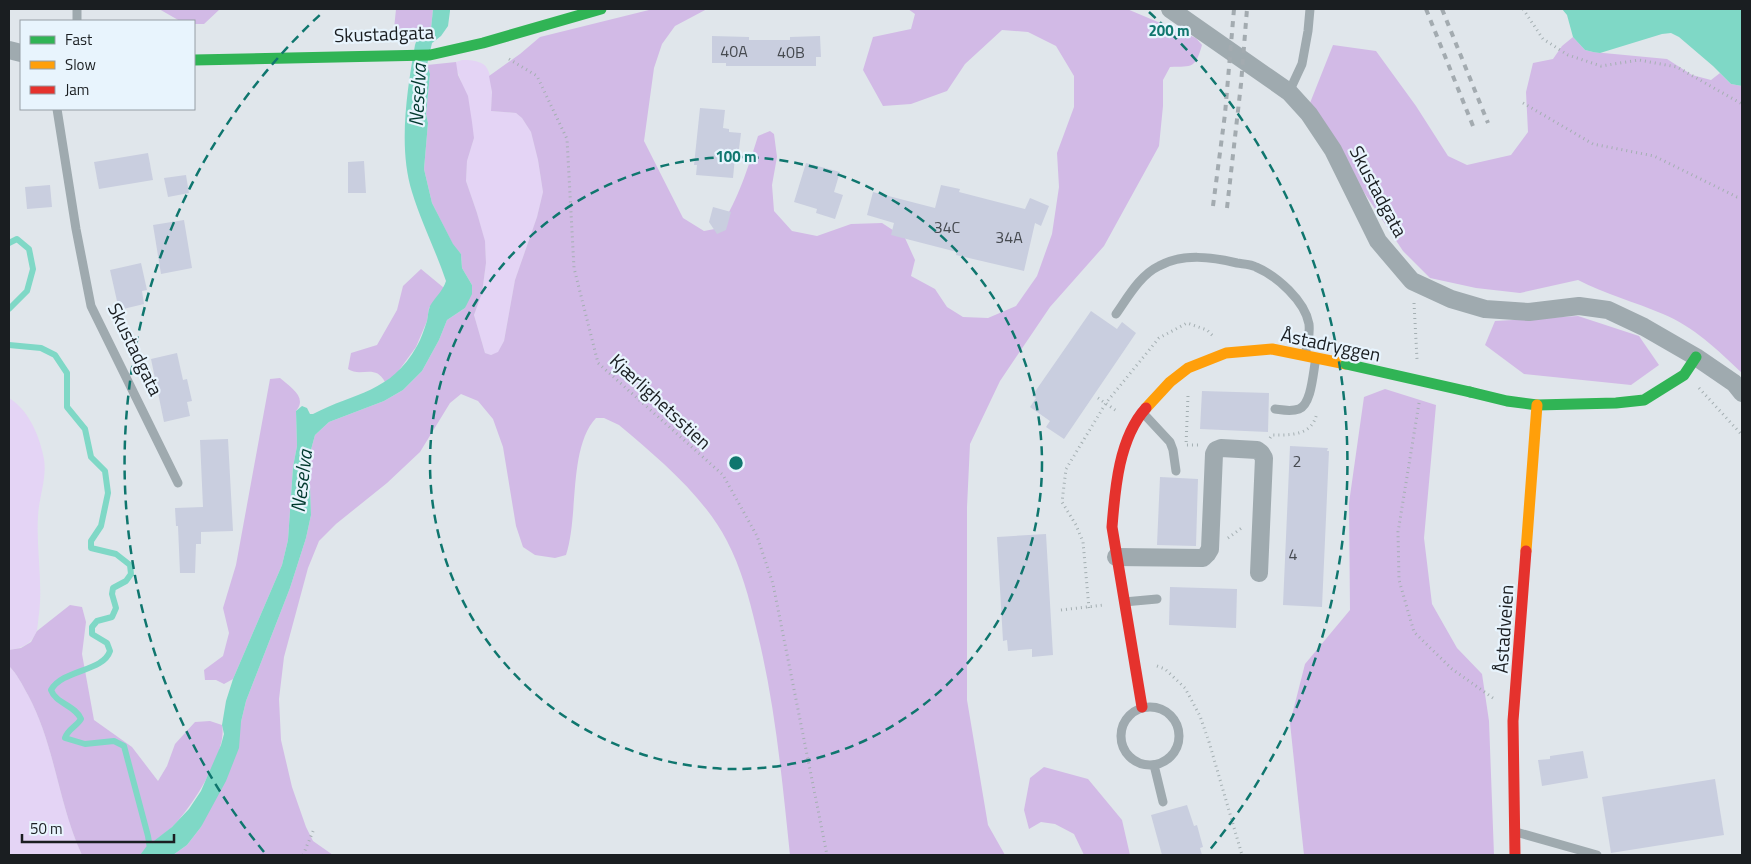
<svg xmlns="http://www.w3.org/2000/svg" width="1751" height="864" font-family="'Titillium Web',sans-serif">
<rect width="100%" height="100%" fill="#e0e6eb"/>
<g fill="#e4d4f5">
<path d="M 462,60 C 469,60 476,60 483,64 C 494,71 492,99 491,111 L 516,113 L 522,118 L 531,132 L 538,160 L 543,192 L 537,217 L 515,280 L 504,341 L 498,353 L 491,355 L 485,353 L 474,315 L 482,293 L 486,263 L 485,242 L 477,213 L 466,181 L 467,161 L 474,138 L 461,81 L 456,68 L 456,62 Z"/>
<path d="M 9,398 C 29,410 40,437 44,459 C 47,478 39,497 38,516 C 36,549 43,582 39,614 C 38,620 38,628 36,633 C 30,645 21,648 9,650 Z"/>
<path d="M 9,666 C 17,674 22,684 28,695 C 55,745 58,803 82,855 L 9,855 Z"/>
</g>
<g fill="#d2bae6">
<polygon points="159,9 220,9 204,24 194,24 194,21 180,21"/>
<path d="M 396,9 L 433,9 L 431,29 L 429,34 L 417,39 L 415,42 C 405,43 399,37 394,29 Z"/>
<path d="M 653,9 L 707,9 L 675,26 L 662,44 L 654,68 L 644,141 L 683,218 L 704,231 L 720,228 C 739,197 747,171 758,136 L 770,131 L 774,134 L 777,157 L 772,185 L 774,211 L 792,231 L 817,236 L 851,224 L 882,223 L 905,238 L 915,260 L 911,276 L 935,289 L 947,307 L 963,317 L 988,318 L 1016,306 L 1037,276 L 1052,234 L 1059,187 L 1057,153 L 1074,107 L 1074,76 L 1056,46 L 1028,32 L 1002,30 L 965,64 L 947,91 L 911,104 L 883,106 L 863,70 L 873,37 L 911,29 L 915,14 L 908,9 L 1127,9 L 1196,38 L 1202,45 C 1195,69 1193,66 1170,67 L 1163,80 L 1163,106 L 1159,146 L 1104,246 L 1050,307 L 1000,381 L 970,444 L 967,507 L 967,700 L 988,825 L 1005,855 L 790,855 C 782,779 775,702 756,627 C 749,597 741,568 727,541 C 704,496 657,457 619,425 L 604,418 L 596,418 C 568,448 579,516 566,555 L 555,558 L 535,555 L 523,547 L 516,526 L 503,447 L 493,419 L 478,401 L 461,394 L 450,403 L 420,452 L 387,483 L 336,524 L 319,541 L 308,568 L 284,657 L 279,699 L 281,740 L 292,787 L 306,827 L 313,841 L 333,855 L 173,855 L 187,845 L 201,827 L 241,722 L 246,701 L 290,588 L 306,538 L 311,515 L 309,457 L 315,435 L 329,422 L 384,401 L 403,390 L 422,371 L 439,340 L 447,320 L 465,308 L 472,285 L 462,268 L 461,254 L 453,245 L 432,203 L 424,169 L 428,123 L 426,114 L 430,74 L 427,65 L 456,62 L 458,75 L 468,96 L 472,122 L 474,138 L 467,161 L 466,181 L 477,213 L 485,241 L 486,263 L 482,293 L 474,315 L 485,353 L 491,355 L 498,352 L 504,341 L 515,280 L 537,217 L 543,192 L 538,160 L 531,132 L 522,118 L 516,113 L 491,111 L 492,92 L 489,76 L 520,54 L 540,37 Z"/>
<path d="M 1573,37 L 1585,50 L 1593,52 L 1667,59 L 1692,75 L 1711,80 L 1720,73 L 1731,84 L 1742,86 L 1742,373 C 1718,350 1694,327 1663,314 C 1635,302 1605,294 1578,280 L 1520,293 L 1476,288 L 1430,278 L 1403,251 L 1308,108 L 1333,45 L 1376,51 L 1416,106 L 1448,156 L 1467,165 L 1511,155 L 1528,132 L 1526,92 L 1533,63 L 1553,59 L 1562,46 Z"/>
<path d="M 421,269 L 444,288 L 429,308 L 427,321 L 416,347 L 397,373 L 385,382 C 375,363 361,378 348,369 L 351,353 L 377,345 L 397,310 L 403,286 Z"/>
<polygon points="1578,316 1639,336 1659,365 1631,385 1524,374 1485,345 1495,321"/>
<path d="M 280,378 C 290,387 308,397 296,411 L 297,446 L 293,467 L 288,540 L 282,565 L 233,679 L 224,684 L 216,680 L 205,680 L 204,670 L 223,656 L 229,633 L 223,608 L 236,565 L 270,379 Z"/>
<polygon points="1385,389 1436,405 1424,538 1432,604 1457,648 1482,674 1489,721 1494,855 1304,855 1290,723 1305,664 1350,610 1349,503 1364,397"/>
<path d="M 70,605 L 82,607 L 86,622 L 82,654 L 94,720 L 132,747 L 158,781 L 167,766 L 175,744 L 195,722 L 210,721 L 222,725 C 228,751 191,809 172,827 C 161,837 149,843 140,855 L 82,855 C 58,803 55,745 28,695 C 22,684 17,674 9,666 L 9,650 L 21,648 L 31,642 L 37,631 Z"/>
<polygon points="1044,767 1088,779 1122,820 1130,855 1084,855 1074,834 1055,824 1041,822 1029,829 1024,810 1030,778"/>
</g>
<g fill="#7fd8c6">
<path d="M 433,9 L 450,9 L 450,11 L 448,26 L 441,36 L 432,43 L 427,65 L 430,74 L 426,114 L 428,123 L 424,169 L 432,203 L 453,244 L 461,254 L 462,268 L 472,285 L 472,294 L 465,308 L 447,320 L 439,340 L 422,371 L 403,390 L 384,401 L 329,422 L 315,435 L 309,457 L 311,515 L 306,538 L 290,588 L 246,701 L 241,722 L 239,748 L 226,781 L 201,827 L 187,845 L 173,855 L 140,855 L 146,847 L 172,827 L 189,809 L 201,791 L 221,745 L 224,734 L 222,725 L 226,701 L 233,679 L 282,565 L 288,540 L 293,467 L 297,446 L 296,411 L 302,406 L 307,408 L 310,414 L 313,414 C 355,392 391,393 417,346 C 421,339 424,330 427,321 C 428,316 428,311 430,306 C 435,297 443,291 446,281 C 436,251 421,222 412,192 C 398,148 407,90 415,45 L 417,39 L 429,34 L 431,29 Z"/>
<polygon points="1562,9 1742,9 1742,86 1731,84 1713,66 1679,37 1671,33 1662,34 1600,53 1593,52 1585,50 1573,37 1567,15"/>
</g>
<g fill="none" stroke-linecap="round" stroke-linejoin="round">
<g stroke="#7fd8c6" stroke-width="6">
<polyline points="9,243 17,239 29,249 33,269 27,291 9,309"/>
<path d="M 9,345 L 41,348 L 55,355 L 67,373 L 67,407 L 85,429 L 91,457 L 105,471 L 108,493 L 101,526 L 91,541 L 91,548 L 116,554 L 130,565 L 131,574 L 126,581 L 113,588 L 112,594 L 116,608 L 112,617 L 97,621 L 92,627 L 92,634 L 107,643 L 110,651 C 103,672 63,669 51,690 C 56,704 75,705 81,719 C 76,727 68,729 65,738 L 85,744 L 114,741 L 124,746 L 148,836 L 151,855"/>
</g>
</g>
<g fill="#c9cedf">
<polygon points="712,36 749,37 749,40 790,40 790,37 820,36 821,57 816,57 816,66 726,66 726,63 712,63"/>
<polygon points="700,108 725,110 723,128 729,129 729,132 741,133 738,157 735,157 733,178 696,175 697,165 694,165"/>
<polygon points="148,153 153,180 99,189 94,162"/>
<polygon points="364,161 366,193 348,193 348,162"/>
<polygon points="806,163 840,172 834,192 843,195 835,219 816,213 817,209 794,202"/>
<polygon points="186,175 189,193 168,197 164,178"/>
<polygon points="50,185 52,207 27,209 25,187"/>
<polygon points="941,185 960,189 959,192 1025,209 1030,198 1049,206 1041,226 1035,223 1024,271 956,255 957,252 891,235 894,223 867,215 873,192 935,208"/>
<polygon points="713,207 731,212 726,230 717,234 709,222"/>
<polygon points="184,220 192,268 161,274 153,225"/>
<polygon points="141,263 147,290 142,291 144,304 119,310 110,270"/>
<polygon points="1091,311 1117,329 1122,322 1136,333 1064,439 1046,427 1050,421 1030,407 1036,398 1032,396"/>
<polygon points="177,353 183,380 187,379 192,401 187,402 190,416 164,422 151,359"/>
<polygon points="1202,391 1269,393 1268,432 1200,429"/>
<polygon points="228,439 233,531 201,532 201,544 196,544 195,573 180,573 178,526 176,526 175,508 203,507 200,440"/>
<polygon points="1290,446 1328,448 1327,451 1329,451 1322,607 1283,605"/>
<polygon points="1160,477 1198,479 1196,546 1157,545"/>
<polygon points="1046,534 1053,655 1032,657 1032,649 1008,651 1007,640 1003,641 997,537"/>
<polygon points="1170,587 1237,589 1236,628 1169,625"/>
<polygon points="1583,751 1588,778 1542,786 1538,760 1550,759 1550,756"/>
<polygon points="1715,779 1724,835 1611,853 1602,797"/>
<polygon points="1187,805 1194,826 1197,825 1203,847 1200,848 1202,855 1162,855 1151,815"/>
</g>
<g fill="none" stroke-linecap="round" stroke-linejoin="round">
<g stroke="#a4afb2" stroke-width="3" stroke-dasharray="1 4" stroke-linecap="butt">
<polyline points="1523,9 1543,39 1568,55 1601,66 1639,60 1677,67 1742,104"/>
<polyline points="509,59 537,76 567,139 574,268 598,363 723,475 757,536 773,584 827,855"/>
<polyline points="1523,103 1593,144 1654,156 1737,197 1742,197"/>
<polyline points="1414,303 1417,359"/>
<polyline points="1699,388 1742,435"/>
<polyline points="1188,396 1186,445 1199,445"/>
<polyline points="1098,398 1118,412"/>
<polyline points="1419,403 1398,532 1399,580 1414,632 1452,669 1493,698"/>
<path d="M 1270,438 L 1272,435 C 1291,435 1313,436 1317,412"/>
<polyline points="1228,538 1243,527"/>
<polyline points="1089,608 1083,542 1076,525 1062,502 1066,469 1106,403 1159,338 1187,323 1207,330 1213,336"/>
<polyline points="1061,610 1104,605"/>
<polyline points="1157,666 1165,669 1185,688 1200,716 1209,742 1242,855"/>
<polyline points="303,855 314,829"/>
</g>
<g stroke="#9faaaf" stroke-width="9">
<polyline points="77,9 77,21"/>
<polyline points="1289,92 1302,64 1308,31 1310,9"/>
<polyline points="57,109 76,229 91,306 178,483"/>
<path d="M 1116,314 C 1128,297 1140,275 1159,266 C 1183,253 1212,257 1237,263 C 1243,264 1251,264 1256,267 C 1277,276 1305,301 1309,324 C 1310,335 1308,344 1305,354"/>
<path d="M 1275,409 C 1283,410 1291,412 1299,409 C 1312,404 1313,371 1316,358"/>
<polyline points="1143,413 1170,442 1173,450 1176,471"/>
<polyline points="1124,602 1157,599"/>
<circle cx="1150" cy="736" r="29"/>
<polyline points="1154,765 1163,802"/>
<polyline points="1516,832 1597,855"/>
</g>
<g stroke="#9faaaf" stroke-width="18">
<polyline points="1170,9 1289,92 1309,114 1333,150 1378,241 1412,281 1451,299 1485,309 1529,312 1579,306 1608,310 1644,327 1696,357 1734,383 1742,393"/>
<polyline points="9,50 21,53"/>
<polyline points="1116,557 1203,558 1207,554 1210,549 1214,454 1216,450 1221,448 1257,450 1261,453 1264,458 1259,573"/>
</g>
<g stroke="#30b455" stroke-width="11">
<polyline points="194,60 430,55 483,43 601,9"/>
<polyline points="1470,392 1507,401 1537,405 1616,403 1644,400 1684,375 1696,357"/>
</g>
<g stroke="#ff9f0a" stroke-width="11">
<polyline points="1146,408 1170,382 1188,368 1226,353 1272,349 1346,364"/>
<polyline points="1526,551 1537,405"/>
</g>
<g stroke="#e5322d" stroke-width="11">
<path d="M 1142,707 L 1112,527 C 1115,488 1119,438 1146,408"/>
<polyline points="1515,855 1513,721 1526,551"/>
</g>
<g stroke="#a3abb0" stroke-width="4" stroke-dasharray="6 6" stroke-linecap="butt">
<polyline points="1426,9 1473,126"/>
<polyline points="1442,9 1488,123"/>
<polyline points="1213,206 1225,114 1234,9"/>
<polyline points="1227,208 1241,84 1247,9"/>
</g>
<polyline stroke="#30b455" stroke-width="11" points="1346,364 1470,392"/>
</g>
<g fill="none" stroke="#0f766e" stroke-width="2.5" stroke-dasharray="9 6">
<circle cx="736" cy="463" r="306"/>
<path d="M264 852A612 612 0 0 1 323 12M1149 12A612 612 0 0 1 1208 852"/>
</g>
<g text-anchor="middle" dominant-baseline="central" stroke-width="4.5" stroke-linejoin="round" paint-order="stroke">
<g font-size="16" fill="#464a50">
<text x="734" y="51">40A</text>
<text x="791" y="52">40B</text>
<text x="947" y="227">34C</text>
<text x="1009" y="237">34A</text>
<text x="1297" y="461">2</text>
<text x="1293" y="554">4</text>
</g>
<g font-size="19" fill="#1a1e21" stroke="#e8f4fd">
<text transform="translate(384 33) rotate(-2)">Skustadgata</text>
<text transform="translate(1379 191) rotate(62)">Skustadgata</text>
<text transform="translate(1331 344) rotate(12)">Åstadryggen</text>
<text transform="translate(136 349) rotate(64)">Skustadgata</text>
<text transform="translate(661 401) rotate(43)">Kjærlighetsstien</text>
<text transform="translate(1503 629) rotate(-86)">Åstadveien</text>
</g>
<g font-size="20" font-style="italic" fill="#00392e" stroke="#e8f4fd">
<text transform="translate(417 95) rotate(-87)">Neselva</text>
<text transform="translate(301 481) rotate(-83)">Neselva</text>
</g>
</g>
<circle cx="736" cy="463" r="8" fill="#0f766e" stroke="#e8f4fd" stroke-width="2.5"/>
<g font-size="15" text-anchor="middle" font-weight="bold" fill="#0f766e" stroke="#e8f4fd" stroke-width="4.5" stroke-linejoin="round" paint-order="stroke">
<text x="1169" y="36">200 m</text>
<text x="736" y="162">100 m</text>
</g>
<rect width="1751" height="864" fill="none" stroke="#1a1e21" stroke-width="20"/>
<rect x="20" y="20" width="175" height="90" fill="#e8f4fd" stroke="#969ea5"/>
<rect x="30" y="36" width="25" height="8" fill="#30b455" stroke="#969ea5"/>
<text x="65" y="45" font-size="15" fill="#1a1e21">Fast</text>
<rect x="30" y="61" width="25" height="8" fill="#ff9f0a" stroke="#969ea5"/>
<text x="65" y="70" font-size="15" fill="#1a1e21">Slow</text>
<rect x="30" y="86" width="25" height="8" fill="#e5322d" stroke="#969ea5"/>
<text x="65" y="95" font-size="15" fill="#1a1e21">Jam</text>
<path d="M22 834v8h152v-8" fill="none" stroke="#1a1e21" stroke-width="2.5"/>
<text x="30" y="834" font-size="15" fill="#1a1e21" stroke="#e8f4fd" stroke-width="4" paint-order="stroke">50 m</text>
</svg>
